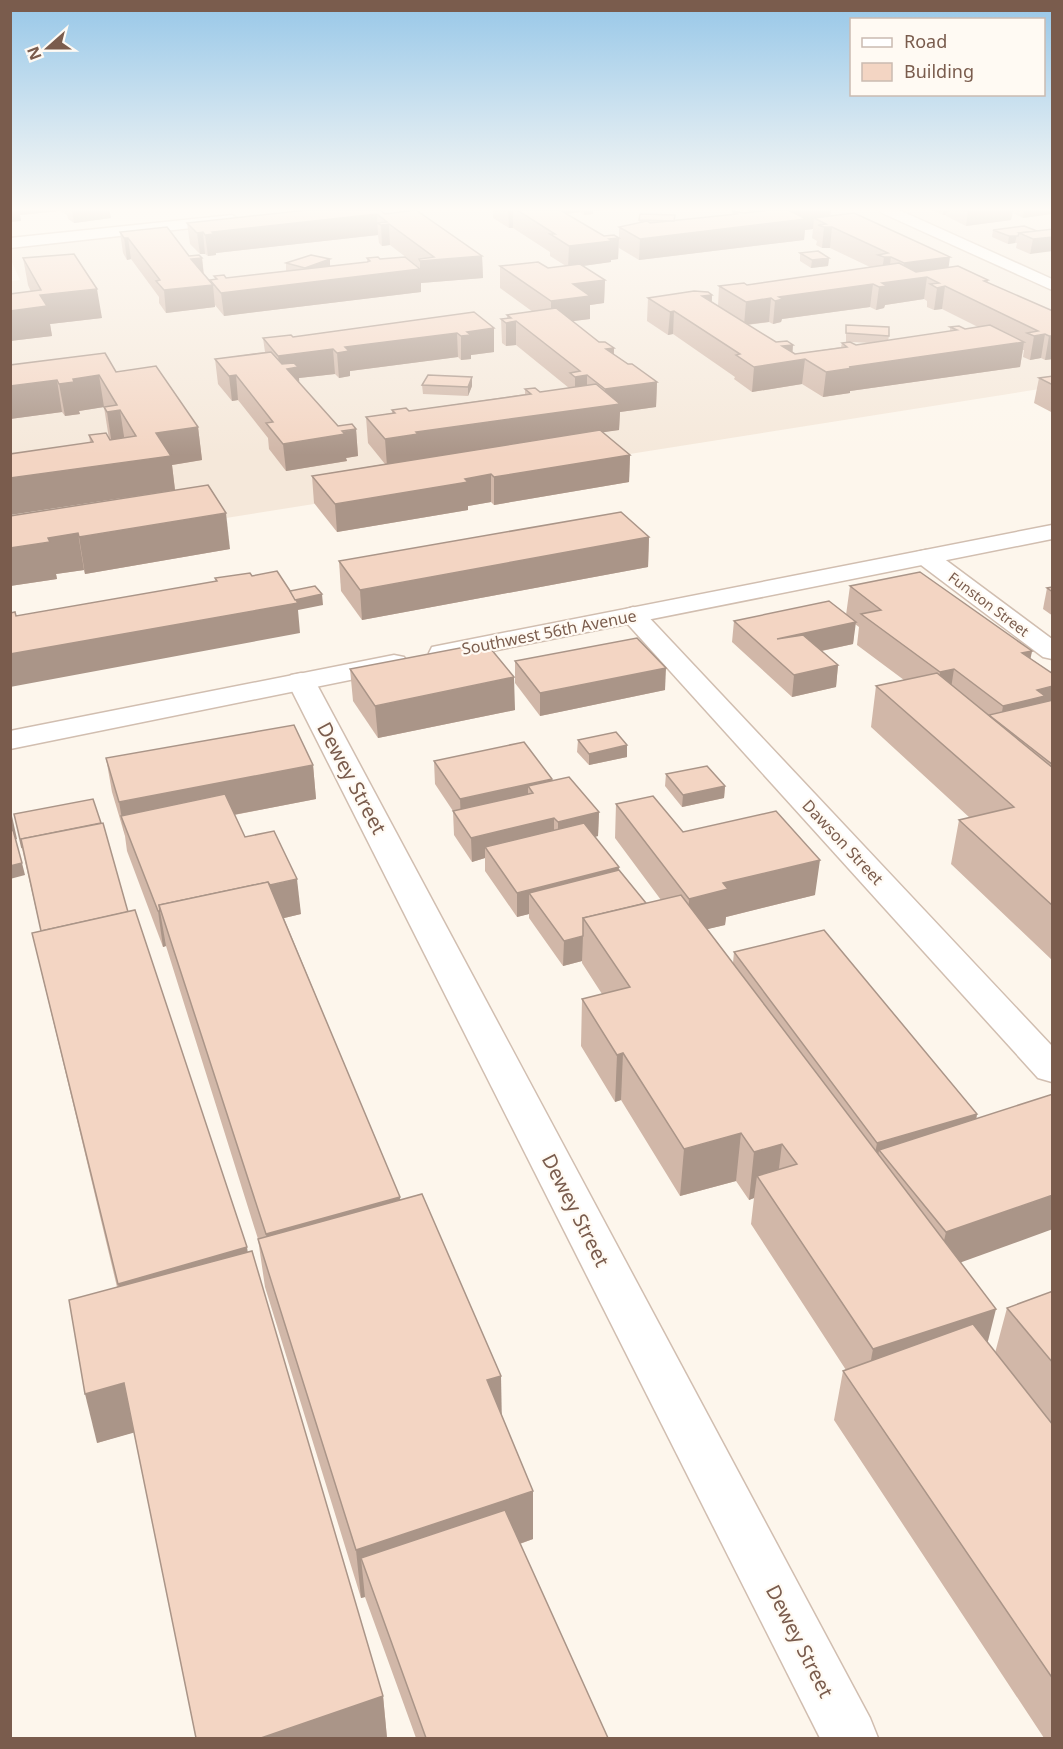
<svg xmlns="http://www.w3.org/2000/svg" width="1063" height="1749" font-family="'Noto Sans',sans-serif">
<rect width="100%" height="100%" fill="#fdf6ec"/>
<polygon fill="#f5e8da" points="353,210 1052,210 1052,387 11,552 10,281 20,280 11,260 11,246"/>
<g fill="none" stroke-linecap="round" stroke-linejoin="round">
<g stroke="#d1beb0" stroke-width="3">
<g id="minor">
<polygon points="880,210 899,210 1052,279 1052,290 882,213"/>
<polygon points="232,215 240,220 237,223 10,248 10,238"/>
<polygon points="926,550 935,552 1052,639 1052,659 1043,657 917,562 914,557 917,552"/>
<polygon points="633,607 642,610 1052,1046 1052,1082 1038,1078 624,620 620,615 624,610"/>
<polygon points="301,673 311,675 315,681 870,1718 878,1738 820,1738 287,681 291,675"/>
</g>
</g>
<g stroke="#d1beb0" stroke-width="3">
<g id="tertiary">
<polygon points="1052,525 1052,539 442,661 432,659 429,653 432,647 442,645"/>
<polygon points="394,655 404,657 408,663 404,669 10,749 10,731"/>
</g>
</g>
<use href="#minor" fill="#fff" fill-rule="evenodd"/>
<use href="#tertiary" fill="#fff" fill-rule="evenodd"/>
</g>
<g fill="#d1b7a8" fill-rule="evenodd">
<polygon points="10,210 109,210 111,218 74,223 68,219 67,215 60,211 20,215 21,221"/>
<polygon points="493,210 603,210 593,211 593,214 584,215 580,212 567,214 604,236 619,238 618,259 611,260 611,262 583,266 605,280 604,303 590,305 590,319 572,321 599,342 614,348 614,354 628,364 657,382 656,407 620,412 619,430 602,432 630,455 629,482 494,505 491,502 468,506 468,510 337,532 314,503 312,476 385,464 368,443 366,417 392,413 392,410 409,411 525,394 525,389 540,392 569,388 516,345 506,346 502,343 501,319 507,318 507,315 533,312 500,288 500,266 548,268 566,266 550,256 550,252 513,228 509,228 493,218"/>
<path d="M 747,210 L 831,210 L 830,216 L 949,268 L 988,280 L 988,283 L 1053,311 L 1053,359 L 1045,360 L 1041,358 L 1030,360 L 1023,357 L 1024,350 L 1023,350 L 1020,367 L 850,391 L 850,393 L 823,397 L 802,384 L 752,392 L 734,379 L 735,377 L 673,334 L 668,335 L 647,321 L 648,298 L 712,295 L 712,302 L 718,306 L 719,286 L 747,285 L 870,267 L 830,248 L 822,248 L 816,245 L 817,241 L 812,238 L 813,229 L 805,230 L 804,240 L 639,260 L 619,248 L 619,227 L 639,223 L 640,214 L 675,220 L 732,214 L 732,211 L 744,213 L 751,212 ZM 924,299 L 927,301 L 927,307 L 934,310 L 942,309 L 978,327 L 965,329 L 950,327 L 950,332 L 888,341 L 889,336 L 846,325 L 846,342 L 850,342 L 842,343 L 841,347 L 795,354 L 747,325 L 769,322 L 773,324 L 781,322 L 782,319 L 870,307 L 876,310 L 884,308 L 885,305 ZM 851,342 L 871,343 L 856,345 Z"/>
<polygon points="931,210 1053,210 1053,218 1051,217 1052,214 1023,218 1013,213 1011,220 966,226 946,216 946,215 943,215"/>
<polygon points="385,214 482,256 483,278 421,283 421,292 224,316 215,305 215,307 166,313 159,303 159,297 131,259 127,260 123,253 120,232 189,256 202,258 204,274 211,282 210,280 215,279 214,276 226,278 286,271 286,263 330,259 330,266 367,262 367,258 380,259 420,269 420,268 390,245 382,246 379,243 378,235 216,253 216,255 208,256 205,254 200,254 190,244 187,223"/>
<polygon points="993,230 1037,231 1030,254 1016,248 1017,243 1015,243 1008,244 992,237"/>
<polygon points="800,253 829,258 828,266 811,268 800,261"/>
<polygon points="23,258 102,318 50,324 52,336 10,341 10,294 31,292 28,285"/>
<polygon points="474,312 494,352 471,355 471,359 461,360 458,357 350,371 350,376 339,378 335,374 299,378 299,383 338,426 356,429 358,456 346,458 347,461 286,471 269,449 268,438 238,400 232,401 218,384 215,359 265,352 263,338 293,337"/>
<polygon points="10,365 116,372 198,427 202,460 172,465 175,490 230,549 85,574 84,570 56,574 57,579 10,586 10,516 123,498 90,442 89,435 109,439 104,407 79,411 80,414 65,416 62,412 10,419"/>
<polygon points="1053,376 1053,413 1034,403 1039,378"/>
<polygon points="422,385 472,386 468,396 423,394"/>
<polygon points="649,537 648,567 362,620 341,591 339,561"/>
<polygon points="850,586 1032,651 1030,658 1053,674 1053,961 951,864 959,820 970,818 871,727 876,686 904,680 857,645 859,627 855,624 853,644 822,651 838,665 836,687 792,697 732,642 734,621 846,615"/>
<polygon points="1053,587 1053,616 1043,609 1047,588"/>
<polygon points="515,661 665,690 540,716 515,683"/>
<polygon points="350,669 515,710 378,738 353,701"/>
<polygon points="578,740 627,757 589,765 577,752"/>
<polygon points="106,758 313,765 316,799 234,815 245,837 301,914 284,918 400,1200 502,1416 533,1539 520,1544 608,1738 416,1738 365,1597 361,1598 265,1287 258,1239 166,946 163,947 127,851 125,836 112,792"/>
<polygon points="434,761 552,779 552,781 599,812 598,836 595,837 619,870 646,903 661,900 615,838 616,804 683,832 815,895 726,917 725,925 707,929 733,963 734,952 977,1114 961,1262 988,1343 995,1353 1007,1308 1053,1291 1053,1738 1044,1738 834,1420 843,1371 846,1370 751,1224 754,1198 749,1200 736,1181 680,1196 621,1100 615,1102 581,1046 582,999 602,994 582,963 582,961 563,966 529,918 529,914 517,917 485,871 485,858 472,862 454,835 453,811 435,784"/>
<polygon points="666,774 725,786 724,798 682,807 665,786"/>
<polygon points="14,814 128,912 247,1247 247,1252 383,1696 387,1738 196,1738 134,1432 97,1443 117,1287 32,933 41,931"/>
</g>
<g fill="#aa9588">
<polygon points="10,210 60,210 60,211 20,215 21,221 10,222"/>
<polygon points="72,210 109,210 111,218 74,223"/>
<polygon points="508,210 513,210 513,228 509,228"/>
<polygon points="540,210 580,210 580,212 558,215"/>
<polygon points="584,210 603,210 593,211 593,214 584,215"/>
<polygon points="806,210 831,210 829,227 832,227 830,248 822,248 824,227 826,224 814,218 813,229 805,230 804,240 639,260 640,239 793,221 794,211"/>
<polygon points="944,210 947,210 946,215 943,215"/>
<polygon points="965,210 1013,210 1011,220 966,226 968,211"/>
<polygon points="1024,210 1053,210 1052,214 1023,218"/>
<polygon points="377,214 378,235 216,253 216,255 208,256 205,235 212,232"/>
<polygon points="389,224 390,245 382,246 381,225"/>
<polygon points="203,232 205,254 200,254 197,233"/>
<polygon points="1017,235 1015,243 1008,244 1009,236"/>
<polygon points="1053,237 1053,251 1030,254 1033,239"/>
<polygon points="124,238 128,238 131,259 127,260"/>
<polygon points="619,238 618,259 611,260 611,262 568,268 569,246"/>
<polygon points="482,256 483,278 421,283 421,292 224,316 221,293 420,269 420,261"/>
<polygon points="884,257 891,257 888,278 881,279"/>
<polygon points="950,257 947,279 927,277 924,299 885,305 884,308 876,310 879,287 882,283 902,280 904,263"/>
<polygon points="202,258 204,279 191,259"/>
<polygon points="829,258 828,266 811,268 812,260"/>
<polygon points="330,259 330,267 305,276 305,268"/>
<polygon points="605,280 604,303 590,305 590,319 551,324 551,301 573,284"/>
<polygon points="873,284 870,307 782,319 781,322 773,324 775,301 779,297"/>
<polygon points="213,285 215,307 166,313 164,290"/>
<polygon points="945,286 942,309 934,310 937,288"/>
<polygon points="97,289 102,318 50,324 52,336 10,341 10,311 40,295"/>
<polygon points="712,295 711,318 702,296"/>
<polygon points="771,298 769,322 744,325 746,302"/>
<polygon points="674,311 673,334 668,335 670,312"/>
<polygon points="516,321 516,345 506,346 506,323"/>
<polygon points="494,328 494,352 471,355 471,359 461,360 461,336 467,332"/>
<polygon points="457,333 458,357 350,371 350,376 339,378 337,353 345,347"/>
<polygon points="1045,334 1041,358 1030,360 1034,336"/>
<polygon points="1049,336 1053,336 1053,359 1045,360"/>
<polygon points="1024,342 1020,367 850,391 850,393 823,397 826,372 849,367"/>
<polygon points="793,345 792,361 805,359 802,384 752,392 754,367 782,346"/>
<polygon points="614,348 613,372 606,349"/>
<polygon points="333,349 335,374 299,378 300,392 281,381 278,356"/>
<polygon points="99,375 104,407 79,411 80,414 65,416 59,384 73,379"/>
<polygon points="236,375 238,400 232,401 229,376"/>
<polygon points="587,375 587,400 575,402 575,377"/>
<polygon points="472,377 472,386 468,396 468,387"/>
<polygon points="57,380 62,412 10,419 10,386"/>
<polygon points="657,382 656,407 620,412 619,430 419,459 387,466 385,439 416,432 605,406 605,389"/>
<polygon points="120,410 125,443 112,445 107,412"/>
<polygon points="198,427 202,460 172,465 175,490 10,515 10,478 156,433"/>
<polygon points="356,429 358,456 346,458 347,461 286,471 283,444"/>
<polygon points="630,455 629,482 494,505 494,477"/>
<polygon points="491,474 491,502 468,506 468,510 337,532 335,504"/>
<polygon points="226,513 230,549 85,574 79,537"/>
<polygon points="78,533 84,570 56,574 57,579 10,586 10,548 48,538"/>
<polygon points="649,537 648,567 362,620 360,590"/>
<polygon points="322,594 323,605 298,610 300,633 10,687 10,654"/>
<polygon points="856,622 853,644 778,660 777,639"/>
<polygon points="1032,651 1026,682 1022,653"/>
<polygon points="838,665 836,687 792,697 794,675"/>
<polygon points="666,668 665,690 540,716 540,693"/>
<polygon points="954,669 949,701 935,704 940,672"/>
<polygon points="514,677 515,710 378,738 375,706"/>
<polygon points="1053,686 1053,717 1000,723 1003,706 1037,690"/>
<polygon points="627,745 627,757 589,765 589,754"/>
<polygon points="313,765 316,799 129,835 121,816 125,836 119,802"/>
<polygon points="552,779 552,802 533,793 528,786 528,807 461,822 460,799"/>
<polygon points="725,786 724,798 682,807 683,795"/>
<polygon points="599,812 598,836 558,846 558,822"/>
<polygon points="10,816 12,816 17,839 10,841"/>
<polygon points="554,818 554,842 485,847 485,858 472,862 471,838"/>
<polygon points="820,860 815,895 726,917 725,925 687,934 689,899 723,883"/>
<polygon points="22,863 25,875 10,879 10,866"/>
<polygon points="619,867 618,891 529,893 529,914 517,917 517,893"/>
<polygon points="297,879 301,914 172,945 161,910"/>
<polygon points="158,911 160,911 166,946 163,947"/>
<polygon points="583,936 582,961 563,966 564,941"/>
<polygon points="623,1053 621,1100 615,1102 617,1055"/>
<polygon points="977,1114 969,1151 879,1150 874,1179 870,1180 877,1143"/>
<polygon points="741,1133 736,1181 680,1196 684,1149"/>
<polygon points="782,1144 776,1192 757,1176 754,1198 749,1200 754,1152"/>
<polygon points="1053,1195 1053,1229 937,1271 946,1232"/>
<polygon points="400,1197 403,1245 272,1282 266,1234"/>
<polygon points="247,1247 254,1295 129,1333 118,1284"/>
<polygon points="996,1309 984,1357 864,1398 873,1349"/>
<polygon points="501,1376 502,1425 487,1380"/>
<polygon points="124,1383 136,1432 97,1443 85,1394"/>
<polygon points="533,1491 533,1539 374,1594 361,1558 365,1597 361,1598 356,1550"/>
<polygon points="383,1696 387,1738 261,1738"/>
</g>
<g fill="#f3d5c3" stroke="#aa9588" stroke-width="1.5">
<polygon points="308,210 380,210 385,214 416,210 482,256 420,261 419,259 434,257 389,224 381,225 377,223 387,222 377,214 212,232 214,234 205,235 203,232 197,233 187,223"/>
<polygon points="517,210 560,210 604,236 614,235 619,238 609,239 612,241 569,246 550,234 555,234"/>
<polygon points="770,210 788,210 806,219 640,239 619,227 647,221 650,223 737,214 732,211 744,213"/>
<polygon points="790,210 806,210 794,211"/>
<polygon points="965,210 982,210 968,211"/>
<polygon points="854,213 950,257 904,263 891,257 884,257 878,255 888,253 832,227 824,227 818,225 826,224 814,218"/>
<polygon points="640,214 675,215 674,221 639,220"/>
<polygon points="1024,226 1037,231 1019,233 1018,236 1009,236 993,230"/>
<polygon points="167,227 189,256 199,255 202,258 191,259 213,285 164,290 156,281 160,280 128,238 124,238 120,232"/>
<polygon points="1053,229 1053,237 1033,239 1019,233"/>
<polygon points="818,251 829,258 812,260 800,253"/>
<polygon points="74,254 97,289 40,295 47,306 10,311 10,294 41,290 23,258"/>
<polygon points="311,255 330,259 305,268 286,263"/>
<polygon points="378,257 380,259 405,257 420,269 221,293 210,280 217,279 214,276 224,275 226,278 367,262 370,261 367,258"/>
<polygon points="538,262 548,268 580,264 605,280 573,284 590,296 551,301 500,266"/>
<polygon points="899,263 916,272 958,266 988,280 984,281 1053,311 1053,336 1049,336 1045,334 1034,336 1027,333 1038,331 945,286 937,288 930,284 939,283 927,277 882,283 887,286 879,287 873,284 779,297 783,299 775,301 771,298 746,302 719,286 744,283 747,285"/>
<polygon points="694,291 708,292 712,295 702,296 776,342 787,341 793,345 782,346 795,354 847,347 842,343 850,342 856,345 957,330 950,327 959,326 965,329 990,325 1024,342 849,367 853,368 826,372 805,359 754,367 736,355 740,354 674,311 670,312 648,298"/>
<polygon points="556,308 599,342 605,342 614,348 606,349 628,364 632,364 657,382 605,389 587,375 575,377 570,373 580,371 516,321 506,323 501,319 511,318 507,315"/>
<polygon points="474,312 494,328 467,332 471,335 461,336 457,333 345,347 349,351 337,353 333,349 278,356 263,338 291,335 293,337"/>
<polygon points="846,325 889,327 889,336 846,333"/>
<polygon points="271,352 282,364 294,363 298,367 287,369 338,426 352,424 356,429 342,431 345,434 283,444 266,423 273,422 236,375 229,376 215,359"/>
<polygon points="105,353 116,372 156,366 198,427 156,433 171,456 10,478 10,454 93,442 89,435 106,433 110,440 136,436 120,410 107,412 104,407 117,405 99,375 73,379 74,382 59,384 57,380 10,386 10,365"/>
<polygon points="428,375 472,377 468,387 422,385"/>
<polygon points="1053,376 1053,385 1039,378"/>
<polygon points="596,384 620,404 416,432 418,434 385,439 366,417 395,413 392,410 406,408 409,411 531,394 525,389 535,388 540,392"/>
<polygon points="600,430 630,455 494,477 491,474 465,479 468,482 335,504 312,476"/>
<polygon points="208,485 226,513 79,537 78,533 48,538 50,542 10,548 10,516"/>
<polygon points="621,512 649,537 360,590 339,561"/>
<polygon points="277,571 298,603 10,654 10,613 15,612 16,616 217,581 215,578 250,573 252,576"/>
<polygon points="920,572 1032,651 1022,653 1053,674 1053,686 1037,690 1045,696 1003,706 954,669 940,672 861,614 881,610 850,586"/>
<polygon points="315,586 322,594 295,600 290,591"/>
<polygon points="1053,587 1053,592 1047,588"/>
<polygon points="829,601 856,622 777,639 803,635 838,665 794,675 734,621"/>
<polygon points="637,638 666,668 540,693 515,661"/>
<polygon points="486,643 514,677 375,706 350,669"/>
<polygon points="937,673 1053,768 1053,906 959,820 1014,807 876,686"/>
<polygon points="1053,700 1053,765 989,715"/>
<polygon points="294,725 313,765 119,802 106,758"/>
<polygon points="616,732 627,745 589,754 578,740"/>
<polygon points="524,742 552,779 460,799 434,761"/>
<polygon points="707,766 725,786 683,795 666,774"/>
<polygon points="569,777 599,812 558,822 554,818 471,838 453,811 533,793 528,786"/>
<polygon points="225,794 245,837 274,831 297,879 270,885 268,882 159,905 160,911 158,911 121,816"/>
<polygon points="653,796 683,832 776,811 820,860 723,883 728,889 689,899 616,804"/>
<polygon points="93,799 101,823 21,839 22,848 14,814"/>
<polygon points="103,823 128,912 41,931 21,839"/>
<polygon points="584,823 619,867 517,893 485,847"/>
<polygon points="13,830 22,863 10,866 10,831"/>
<polygon points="619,870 646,903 583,918 583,936 564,941 529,893"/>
<polygon points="268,882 400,1197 266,1234 159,905"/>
<polygon points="681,895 996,1309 873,1349 757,1176 797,1164 782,1144 754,1152 741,1133 684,1149 623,1053 617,1055 582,999 630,987 583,918"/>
<polygon points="135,910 247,1247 118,1284 32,933"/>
<polygon points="824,930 977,1114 877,1143 734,952"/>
<polygon points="1053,1094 1053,1195 946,1232 879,1150"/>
<polygon points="422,1194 501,1376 487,1380 533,1491 356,1550 258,1239"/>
<polygon points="252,1251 383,1696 261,1738 196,1738 124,1383 85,1394 69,1300"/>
<polygon points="1053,1291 1053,1363 1007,1308"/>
<polygon points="973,1324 1053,1425 1053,1679 843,1371"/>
<polygon points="505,1510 608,1738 426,1738 361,1558"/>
</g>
<linearGradient id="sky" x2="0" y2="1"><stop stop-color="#97c7e8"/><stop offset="0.46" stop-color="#fefbf6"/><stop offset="1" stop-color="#fefbf6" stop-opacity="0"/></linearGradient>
<rect width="1063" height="455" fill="url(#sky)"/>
<g text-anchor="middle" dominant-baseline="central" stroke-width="4.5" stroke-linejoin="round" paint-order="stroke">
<g font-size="14" fill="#7a5c4d" stroke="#fffaf3">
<text transform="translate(989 604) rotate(37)">Funston Street</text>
</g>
<g font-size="16" fill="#7a5c4d" stroke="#fffaf3">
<text transform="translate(549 632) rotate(-11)">Southwest 56th Avenue</text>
<text transform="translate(843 842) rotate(47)">Dawson Street</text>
</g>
<g font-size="20" fill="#7a5c4d" stroke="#fffaf3">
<text transform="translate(352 778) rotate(62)">Dewey Street</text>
<text transform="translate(576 1210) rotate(63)">Dewey Street</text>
<text transform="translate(800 1641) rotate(63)">Dewey Street</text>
</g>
</g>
<rect width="1063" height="1749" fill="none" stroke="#7a5c4d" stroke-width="24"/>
<rect x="850" y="18" width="195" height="78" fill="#fffaf3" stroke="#cabbb1" stroke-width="1.5"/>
<rect x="862" y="38" width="30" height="9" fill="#ffffff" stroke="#cabbb1" stroke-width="1.5"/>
<text x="904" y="48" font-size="18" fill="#7a5c4d">Road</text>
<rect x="862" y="63" width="30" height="18" fill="#f3d5c3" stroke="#cabbb1" stroke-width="1.5"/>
<text x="904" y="78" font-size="18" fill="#7a5c4d">Building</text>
<g transform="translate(48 48) rotate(249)" stroke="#fffaf3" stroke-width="4.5" paint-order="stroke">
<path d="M0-4.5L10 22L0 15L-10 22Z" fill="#7a5c4d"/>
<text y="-9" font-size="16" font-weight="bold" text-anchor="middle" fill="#7a5c4d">N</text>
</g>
</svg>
